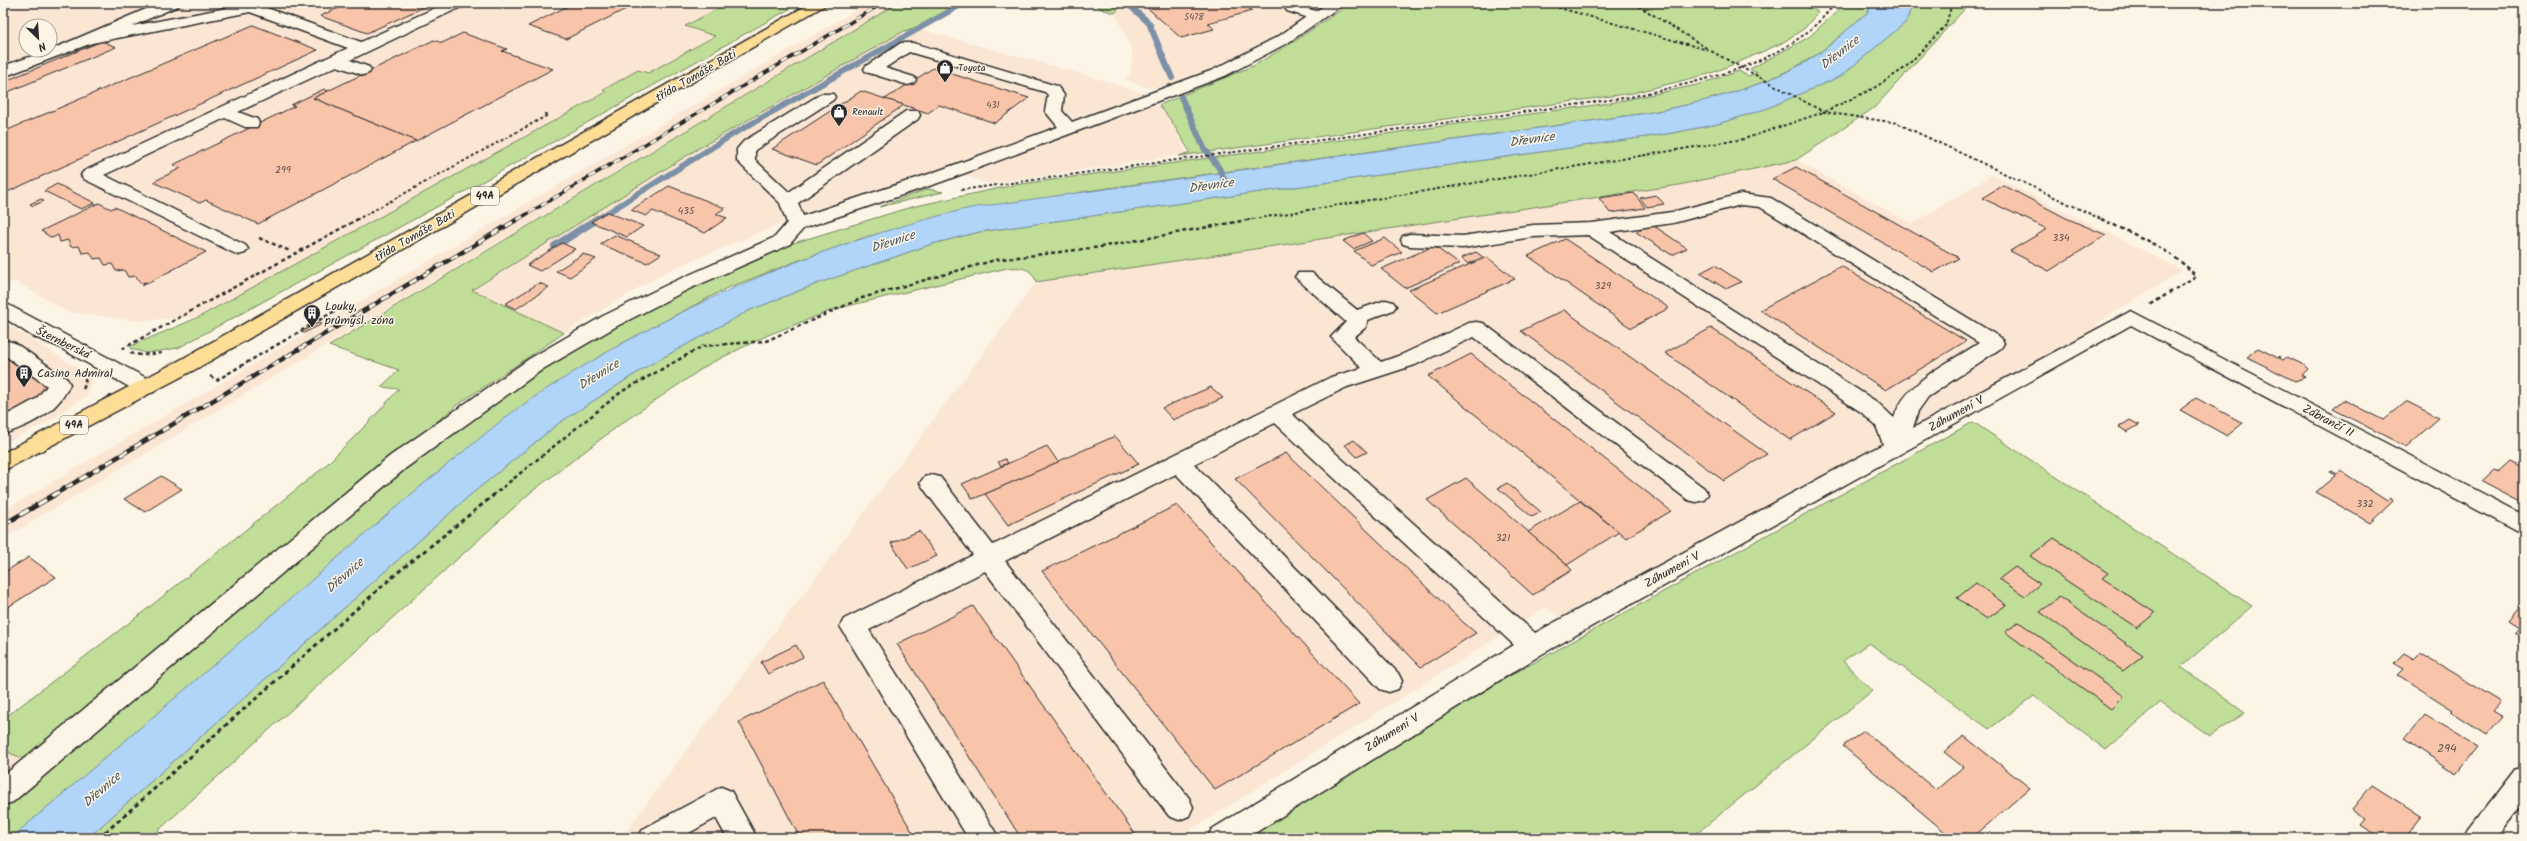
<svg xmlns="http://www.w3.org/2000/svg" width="2527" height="841" font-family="Kalam,sans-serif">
<rect width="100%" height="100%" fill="#fcf5e5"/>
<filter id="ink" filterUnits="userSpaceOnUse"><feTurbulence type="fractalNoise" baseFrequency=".025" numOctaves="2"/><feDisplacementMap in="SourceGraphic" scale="8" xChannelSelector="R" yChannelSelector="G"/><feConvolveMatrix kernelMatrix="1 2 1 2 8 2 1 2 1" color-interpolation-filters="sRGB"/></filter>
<g filter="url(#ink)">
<g fill="#fbe6d3" fill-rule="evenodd">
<path d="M 27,3 L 728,3 L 685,25 L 715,35 L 648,73 L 638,70 L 603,90 L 607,91 L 199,317 L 137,321 L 67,312 L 15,281 L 3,286 L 3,10 ZM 26,26 L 50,26 L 50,50 L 26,50 Z"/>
<polygon points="868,3 898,3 3,539 3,511"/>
<polygon points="1124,3 1327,3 1237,60 1154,90 1124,79 1131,73 1132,51 1115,13"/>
<polygon points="1763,3 1846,3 1846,5 1811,8"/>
<polygon points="904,31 927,31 1100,79 1142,93 1165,111 1188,154 990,184 944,169 778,225 667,271 564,333 471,291 699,148"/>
<polygon points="1796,160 1912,224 1992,175 2183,270 2096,324 2101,327 1563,621 1546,607 1178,838 621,838 1036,282 1679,185"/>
<polygon points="3,322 88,374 93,385 87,395 50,421 3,444"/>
<polygon points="3,750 26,760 3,779"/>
</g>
<g fill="#c0de97" stroke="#768461">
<polygon points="728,3 800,3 464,192 178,348 147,353 131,349 131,346 199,317 606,92 603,90 638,70 648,73 715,36 685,26"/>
<polygon points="898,3 968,3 931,22 904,31 699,148 472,290 564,333 457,405 26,760 3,750 3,719 142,613 324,467 369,422 399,389 381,387 399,370 329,346"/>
<polygon points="1095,3 1124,3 1115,13 1101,9"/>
<polygon points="1351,3 1763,3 1811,8 1818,12 1805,28 1782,43 1739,62 1709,74 1633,93 1179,156 1190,152 1170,119 1159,105 1255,65 1295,41"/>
<path d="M 1846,3 L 1872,3 L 1868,12 C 1848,28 1828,49 1806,61 C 1758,89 1700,103 1647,113 L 1087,191 L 869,236 L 797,261 L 725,289 L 619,345 L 210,669 L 11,838 L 3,838 L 3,800 L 409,460 L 620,316 L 758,254 L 911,207 L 1014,185 L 1610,103 L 1697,85 L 1739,71 L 1748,76 L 1757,73 L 1750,69 L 1809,37 Z"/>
<path d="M 1913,3 L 1970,3 L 1874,108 L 1796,160 L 1679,185 L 1036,282 C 1032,267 1020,267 1007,268 L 835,309 L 768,335 L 709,364 L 622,423 L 530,493 L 150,838 L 88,838 L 469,496 L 559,423 L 649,365 L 748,311 L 816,284 L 886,260 L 932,244 L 979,232 L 1667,134 L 1718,124 L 1768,108 L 1841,76 L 1906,22 Z"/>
<polygon points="928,189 943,192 879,207 922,191"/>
<polygon points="1973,422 2252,606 2181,667 2245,713 2210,736 2161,702 2106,750 2034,696 1989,729 1869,643 1843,661 1872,691 1691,838 1247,838 1484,690"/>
</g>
<path fill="#b0d5f9" stroke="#7b91a7" d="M 1872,3 L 1913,3 L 1906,22 L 1841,76 L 1768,108 L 1718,124 L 1667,134 L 979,232 L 932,244 L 886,260 L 816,284 L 748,311 L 649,365 L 559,423 L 469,496 L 88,838 L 11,838 C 112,752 213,666 313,579 C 366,533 418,487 473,444 C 490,430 506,416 524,404 C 662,311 809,247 970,208 L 1647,113 C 1700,103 1758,89 1806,62 C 1828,49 1848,28 1868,12 Z"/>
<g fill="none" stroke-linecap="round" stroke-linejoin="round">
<g stroke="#7b91a7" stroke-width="6">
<polyline points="1127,3 1149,23 1172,78"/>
<polyline points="1181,97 1204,148 1219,168 1226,183"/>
<polyline points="596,220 735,133 964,3"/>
</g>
<polyline stroke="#7b91a7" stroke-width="8" points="555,246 597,219"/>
</g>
<g fill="#f8c4aa" stroke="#2b2b2b">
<polygon points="350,3 368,7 377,3 382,5 386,3 433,3 367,33 320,16"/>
<polygon points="574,3 624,3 632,6 566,39 528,26"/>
<polygon points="1142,3 1241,3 1252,11 1208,23 1214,29 1181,38"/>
<polygon points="253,25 318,50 3,194 3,132"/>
<polygon points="463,33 507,49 502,51 553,69 416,141 313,98 434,40 442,43"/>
<polygon points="102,41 116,47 3,94 3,82"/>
<polygon points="933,68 1029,98 995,123 939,105 928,113 885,99"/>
<polygon points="324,89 328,91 313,98 416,141 258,224 206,200 200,203 153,182 181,168 173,165 295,106 291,105"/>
<polygon points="861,91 904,105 817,165 772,149"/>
<polygon points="1796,167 1959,258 1934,272 1772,179"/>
<polygon points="57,184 95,203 81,209 44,191"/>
<polygon points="2003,185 2066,218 2106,235 2049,271 2010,251 2047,229 1982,198"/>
<polygon points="669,186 725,208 716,214 727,218 705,233 653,211 646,216 631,210"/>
<polygon points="1634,193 1645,208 1610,213 1599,198"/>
<polygon points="1656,195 1664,204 1647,207 1640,198"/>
<polygon points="41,199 44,201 33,206 30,204"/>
<polygon points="99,203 111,209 115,207 206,252 142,286 147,282 140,283 136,276 128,277 124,270 116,271 112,264 105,265 101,258 94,259 90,252 82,253 79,246 71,247 68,240 60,242 58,235 52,238 41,231"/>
<polygon points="607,212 643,226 627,237 591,222"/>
<polygon points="1651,224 1687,248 1672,255 1636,232"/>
<polygon points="1363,233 1372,241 1353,249 1343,241"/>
<polygon points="615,235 661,254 647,263 600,244"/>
<polygon points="1385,238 1402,252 1371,265 1354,251"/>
<polygon points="1565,239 1669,308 1631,328 1528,256"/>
<polygon points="562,243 575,249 540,271 527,265"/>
<polygon points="1434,246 1459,264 1405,288 1381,269"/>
<polygon points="1476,252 1483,257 1468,264 1461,258"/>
<polygon points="583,254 596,259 570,277 556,271"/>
<polygon points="1487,257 1515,279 1437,313 1409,290"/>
<polygon points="1715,265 1741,282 1726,289 1700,273"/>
<polygon points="1841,266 1966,341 1886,390 1760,310"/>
<polygon points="539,283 549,287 516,309 505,304"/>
<polygon points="1564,310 1767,454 1724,481 1521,331"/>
<polygon points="319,322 322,324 304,333 301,332"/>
<polygon points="1711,328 1836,412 1790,440 1665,353"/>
<polygon points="2258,348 2278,358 2280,356 2281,357 2279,358 2283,360 2287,357 2304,365 2308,369 2302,375 2306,377 2295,381 2247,357"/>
<polygon points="7,353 45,381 46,386 41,397 3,421 3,355"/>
<polygon points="1471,354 1671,511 1626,538 1619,532 1428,376"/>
<polygon points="1211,387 1223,398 1173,420 1162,408"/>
<polygon points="2196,398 2243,423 2227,436 2180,410"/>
<polygon points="2344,400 2383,420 2406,401 2439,418 2406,447 2333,409"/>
<polygon points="2130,420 2139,425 2127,432 2119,427"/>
<polygon points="1115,436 1139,464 1008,525 985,494"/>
<polygon points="1354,440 1367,452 1357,457 1345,445"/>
<polygon points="1047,446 1058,462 985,494 973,499 962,484"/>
<polygon points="1286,453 1464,623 1476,633 1421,667 1235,479"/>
<polygon points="1005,459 1008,463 1001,466 998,462"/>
<polygon points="2510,462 2524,469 2524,503 2482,481 2494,470 2499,472"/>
<polygon points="2332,471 2337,474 2341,471 2387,501 2391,498 2393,501 2370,523 2316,492 2336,475 2330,472"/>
<polygon points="161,476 182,489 145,512 124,499"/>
<polygon points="1466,478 1567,565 1572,570 1533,595 1427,500"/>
<polygon points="1507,483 1541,512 1532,517 1498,488"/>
<polygon points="1580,501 1619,532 1567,565 1528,532"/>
<polygon points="1177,505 1359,704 1215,790 1042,571"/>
<polygon points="919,531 937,556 908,569 891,543"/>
<polygon points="2054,538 2108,573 2102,578 2155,613 2137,628 2030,556"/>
<polygon points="29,557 56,577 3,610 3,573"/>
<polygon points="2015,567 2040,584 2025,596 1999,579"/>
<polygon points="1976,583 2006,605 1987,619 1957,598"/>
<polygon points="2059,597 2143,655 2123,671 2040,612"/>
<polygon points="2524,601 2524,638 2514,632 2519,627 2508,620"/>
<polygon points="973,606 1138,838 1021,838 897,644"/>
<polygon points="2019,622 2124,696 2111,709 2005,632"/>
<polygon points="796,645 803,657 768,674 761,662"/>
<polygon points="2404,653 2414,659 2420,653 2501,702 2493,711 2503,717 2487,735 2451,712 2453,710 2398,675 2404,669 2394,663"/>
<polygon points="823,680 916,838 800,838 739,722"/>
<polygon points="2425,715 2478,747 2456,774 2405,739"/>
<polygon points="1864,731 1936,790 1963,767 1944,752 1964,736 2030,788 1972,838 1952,838 1843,746"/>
<polygon points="2372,785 2421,816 2404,838 2380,838 2361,825 2366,819 2352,809"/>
</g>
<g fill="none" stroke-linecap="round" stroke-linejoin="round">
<g stroke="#2b2b2b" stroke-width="3">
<g id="minor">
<polygon points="160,3 180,3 178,6 132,26 253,3 361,42 446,3 465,3 463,6 350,60 369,67 371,70 369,73 363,75 337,66 238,112 257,119 259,123 257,127 245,127 225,118 104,175 245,245 248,249 245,253 238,255 84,179 81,175 84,171 348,48 250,12 92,43 3,77 3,66 50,50"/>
<polygon points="1328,3 1345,3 1289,42 1225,76 941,182 804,228 789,245 687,290 617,326 543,369 406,468 13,802 3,805 3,776 390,456 529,359 603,316 673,282 775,237 787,223 780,203 737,161 737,149 744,141 821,94 833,94 835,97 833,100 755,150 755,160 789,192 906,111 918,111 920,115 918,119 798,203 803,216 929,174 1058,127 1045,111 1048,95 1045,92 909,52 885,68 914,77 916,80 914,83 908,85 866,72 864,69 866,66 901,43 913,43 1057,86 1064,95 1062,111 1072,122 1213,70 1279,36 1306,17 1287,11 1285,8 1287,5 1292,4 1316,11"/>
<path d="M 1741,194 L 1771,198 L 2001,338 L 2004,343 L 2001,348 L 1928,397 L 1918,411 L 1913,428 L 2131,311 L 2524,515 L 2524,535 L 2131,325 L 1542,654 L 1247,838 L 1207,838 L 1212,829 L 1514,645 L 1275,423 L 1194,464 L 1398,673 L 1402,681 L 1398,689 L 1389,692 L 1380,689 L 1176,474 L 1005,561 L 1189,798 L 1193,807 L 1189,816 L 1179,820 L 1169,816 L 985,571 L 869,630 L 999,838 L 968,838 L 840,626 L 844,619 L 973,555 L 924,489 L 920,483 L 924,477 L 932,475 L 940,477 L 993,545 L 1331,377 L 1362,368 L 1331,337 L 1346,322 L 1295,277 L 1298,273 L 1312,273 L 1357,310 L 1386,300 L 1393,302 L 1396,306 L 1393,310 L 1368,320 L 1366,327 L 1354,337 L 1381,362 L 1401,355 L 1469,323 L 1476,322 L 1483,323 L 1704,488 L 1708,494 L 1704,500 L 1696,502 L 1688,500 L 1474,337 L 1415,365 L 1347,387 L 1292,414 L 1535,633 L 1883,444 L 1876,426 L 1861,412 L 1588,235 L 1533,237 L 1463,248 L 1410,246 L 1403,244 L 1401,240 L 1403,236 L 1410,234 L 1463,236 L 1533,225 L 1592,223 L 1672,212 ZM 1741,205 L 1760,207 L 1979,343 C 1949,363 1905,381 1894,418 L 1877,402 L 1610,232 L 1673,223 Z"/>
<polygon points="3,302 154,382 157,387 154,392 146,394 138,392 57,346 32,336 3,317"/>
<path d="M 8,341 L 15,343 L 67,379 L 70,384 C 59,411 30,426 3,434 L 3,417 L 36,399 L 47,386 L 3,354 L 3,343 Z"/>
<polygon points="2524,768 2524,802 2496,838 2464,838 2469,829 2514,771"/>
<polygon points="721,787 731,791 757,838 727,838 716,818 680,838 638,838 643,829"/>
</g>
</g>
<g stroke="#2b2b2b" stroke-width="3">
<polygon id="major" points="811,3 829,3 196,369 3,471 3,453 182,359"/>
</g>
<g stroke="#2b2b2b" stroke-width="2" stroke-dasharray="3 2.5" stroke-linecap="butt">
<polyline points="1542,3 1711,51 1824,112 1897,123 2103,220"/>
<polyline points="1634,3 1708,49"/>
<path d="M 961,190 L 1631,97 C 1702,80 1789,66 1835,3"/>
<polyline points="356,220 548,115 542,113"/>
<polyline points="1247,220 1744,139 1824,112 1874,88 1905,68 1946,25 1952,3"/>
</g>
<g stroke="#2b2b2b" stroke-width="2.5" stroke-dasharray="4 3" stroke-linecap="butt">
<path d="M 2101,219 C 2135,235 2170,248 2196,276 L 2150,305"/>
<polyline points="259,238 290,251"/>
<polyline points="122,349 358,219"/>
<polyline points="130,353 141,355 162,353"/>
<polyline points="210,376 217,380 345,305"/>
<polyline points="83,389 86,383 84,377"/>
<polyline points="492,496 621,392 703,346 766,341 862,298 995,260 1100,247 1252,219"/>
</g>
<polyline stroke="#2b2b2b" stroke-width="3" stroke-dasharray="4.5 3.5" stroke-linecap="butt" points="99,838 397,573 494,495"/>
<use href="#minor" fill="#fcf5e5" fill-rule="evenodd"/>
<use href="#major" fill="#fedd96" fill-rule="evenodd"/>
<g stroke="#2b2b2b" stroke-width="3.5">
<polyline id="rail-far2" points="517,220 883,3"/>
</g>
<g stroke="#2b2b2b" stroke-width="4.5">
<polyline id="rail-far1" points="52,496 518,219"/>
</g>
<g stroke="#2b2b2b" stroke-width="5">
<polyline id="rail" points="3,525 54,495"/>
</g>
<use href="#rail-far2" stroke="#fcf5e5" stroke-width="2.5" stroke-dasharray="7" stroke-linecap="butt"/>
<use href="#rail-far1" stroke="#fcf5e5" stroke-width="3" stroke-dasharray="8" stroke-linecap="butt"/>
<use href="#rail" stroke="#fcf5e5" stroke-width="3.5" stroke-dasharray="10" stroke-linecap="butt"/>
</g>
</g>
<defs>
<g id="shop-pin" transform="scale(0.9)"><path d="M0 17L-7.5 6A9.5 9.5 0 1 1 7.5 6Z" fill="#2b2b2b" stroke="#fcf5e5"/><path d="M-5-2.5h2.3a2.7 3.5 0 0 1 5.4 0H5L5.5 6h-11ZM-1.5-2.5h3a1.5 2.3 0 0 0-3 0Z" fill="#fff"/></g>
<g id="building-pin" transform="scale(0.9)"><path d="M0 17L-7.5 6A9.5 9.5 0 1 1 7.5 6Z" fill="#2b2b2b" stroke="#fcf5e5"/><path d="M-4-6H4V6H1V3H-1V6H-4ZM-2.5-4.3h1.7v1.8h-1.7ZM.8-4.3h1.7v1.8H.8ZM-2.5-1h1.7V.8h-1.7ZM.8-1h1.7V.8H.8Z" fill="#fff"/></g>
</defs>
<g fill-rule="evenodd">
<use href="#shop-pin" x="945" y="68"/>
<use href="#shop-pin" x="839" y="112"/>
<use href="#building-pin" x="312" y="313"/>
<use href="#building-pin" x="24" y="373"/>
</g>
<g text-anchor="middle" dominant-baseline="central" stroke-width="3" stroke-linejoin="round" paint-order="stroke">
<g font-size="9" fill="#5e514b">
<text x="1194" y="17">5478</text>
<text x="993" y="105">431</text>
</g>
<g font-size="10" fill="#2b2b2b" stroke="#fcf5e5" text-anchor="start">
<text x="958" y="68">Toyota</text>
<text x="852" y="112">Renault</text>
</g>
<g font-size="10" fill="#5e514b">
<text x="283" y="170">299</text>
<text x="686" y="211">435</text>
<text x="2061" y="238">334</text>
<text x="1603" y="286">329</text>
<text x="2365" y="504">332</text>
<text x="1503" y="538">321</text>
</g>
<g fill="#fcf5e5" stroke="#6a6863" stroke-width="1">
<rect x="471" y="187" width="28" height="18" rx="3"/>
<rect x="60" y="416" width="28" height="18" rx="3"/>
</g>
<g font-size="11" font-weight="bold" fill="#2b2b2b">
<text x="485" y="196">49A</text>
<text x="74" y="425">49A</text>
</g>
<g font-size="12" fill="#2b2b2b" stroke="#fcf5e5">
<text transform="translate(696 76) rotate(-30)">třída Tomáše Bati</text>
<text transform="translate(415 236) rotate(-30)">třída Tomáše Bati</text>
<text transform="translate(63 343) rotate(26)">Šternberská</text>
<text transform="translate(1956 414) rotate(-29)">Záhumení V</text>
<text transform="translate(2328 421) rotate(28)">Zábrančí II</text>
<text transform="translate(1672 570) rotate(-29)">Záhumení V</text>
<text transform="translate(1392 733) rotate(-32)">Záhumení V</text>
</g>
<g font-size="12" fill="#2b2b2b" stroke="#fcf5e5" text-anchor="start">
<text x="325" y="306">Louky,<tspan x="325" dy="14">průmysl. zóna</tspan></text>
<text x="37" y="373">Casino Admiral</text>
</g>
<g font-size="12" fill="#5e514b">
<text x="2447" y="748">294</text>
</g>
<g font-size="13" font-style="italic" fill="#4c565e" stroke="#fcf5e5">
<text transform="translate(1840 53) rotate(-38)">Dřevnice</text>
<text transform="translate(1532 140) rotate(-8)">Dřevnice</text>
<text transform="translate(1211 186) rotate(-8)">Dřevnice</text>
<text transform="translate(893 242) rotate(-18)">Dřevnice</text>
<text transform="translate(599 375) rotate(-32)">Dřevnice</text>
<text transform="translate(345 576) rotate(-41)">Dřevnice</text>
<text transform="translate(102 790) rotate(-41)">Dřevnice</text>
</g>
</g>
<rect width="2527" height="841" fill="none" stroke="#fcf5e5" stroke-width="16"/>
<rect x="8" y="8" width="2511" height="825" fill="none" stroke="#2b2b2b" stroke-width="1.5" filter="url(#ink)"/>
<g transform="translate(38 38) rotate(155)"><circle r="19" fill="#fcf5e5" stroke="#a8a49b"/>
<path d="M0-3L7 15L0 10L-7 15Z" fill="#2b2b2b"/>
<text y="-6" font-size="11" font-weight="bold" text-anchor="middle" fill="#2b2b2b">N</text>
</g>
</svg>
